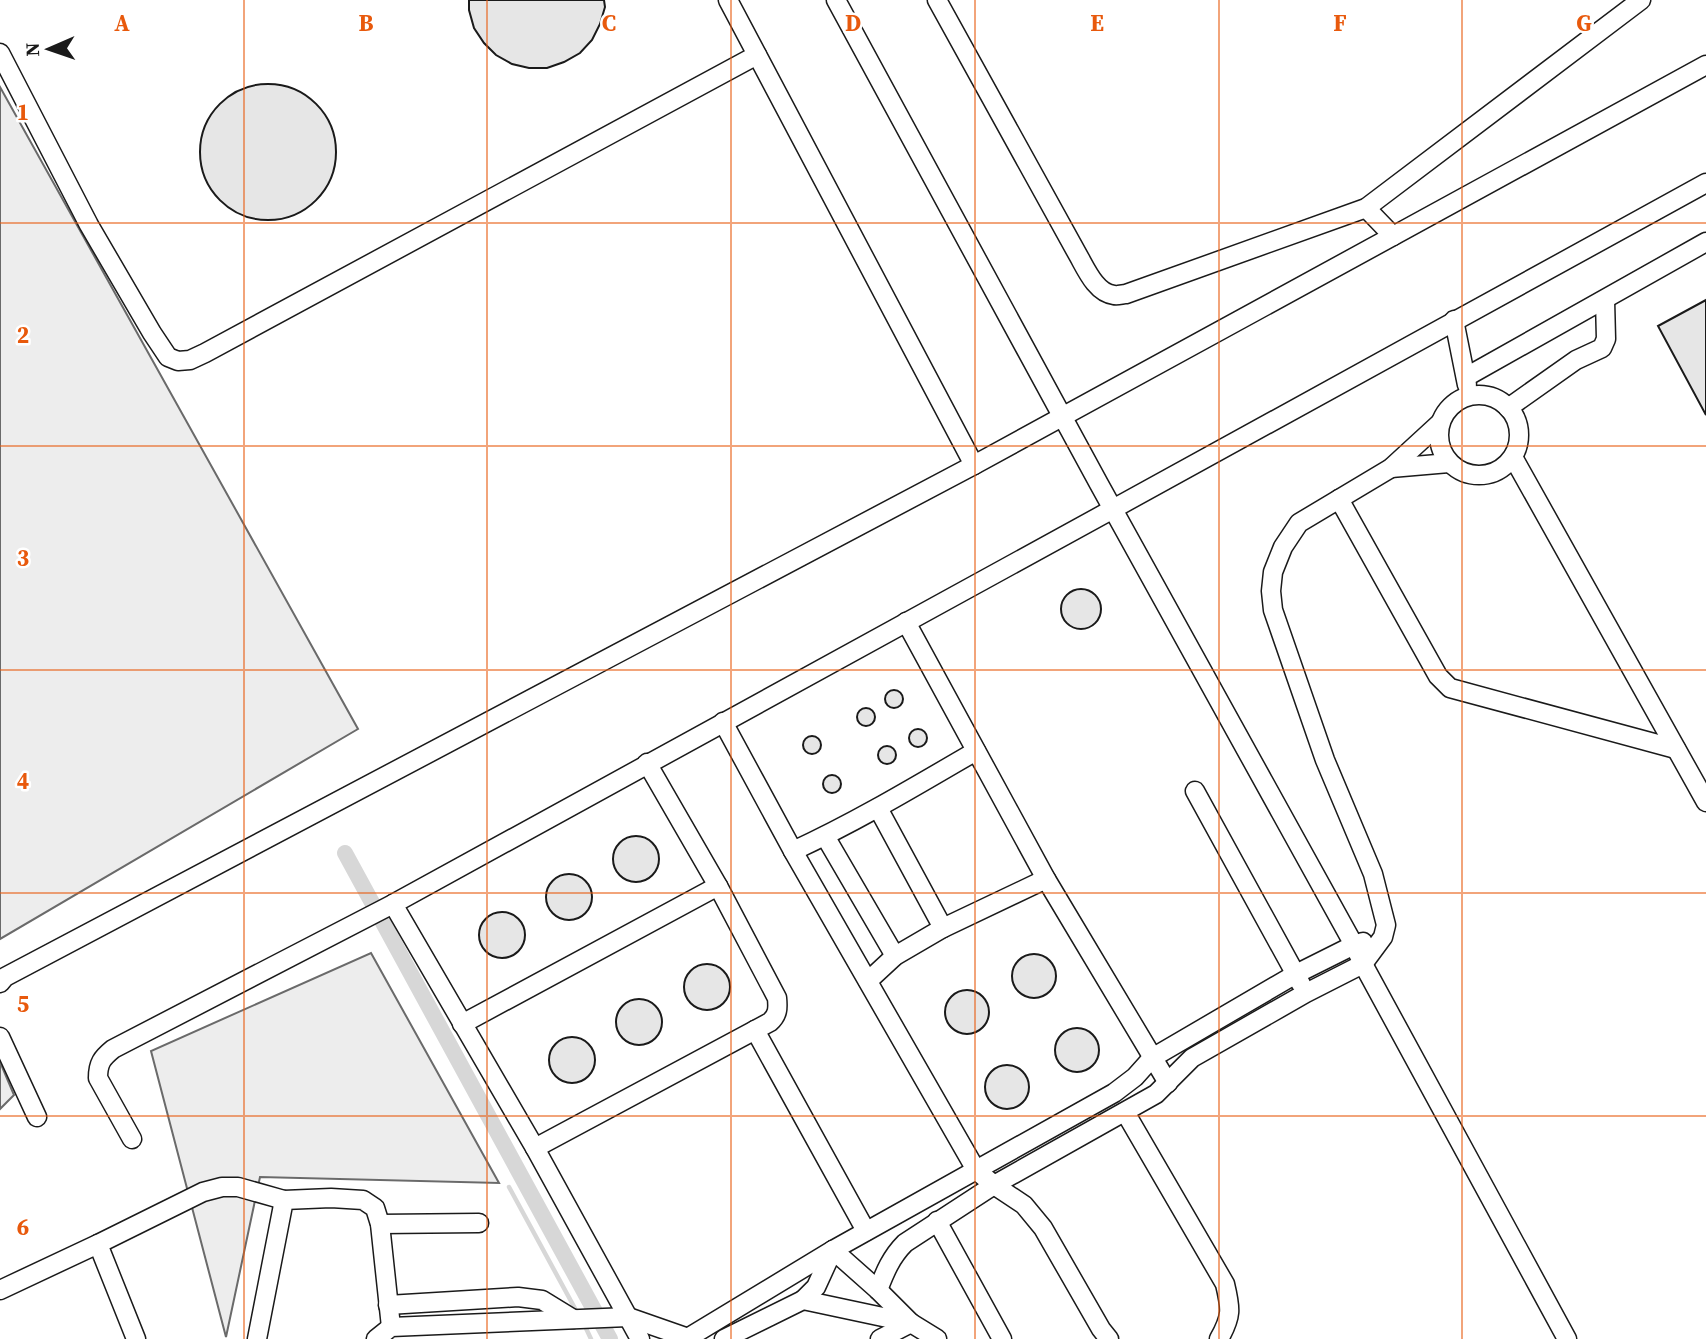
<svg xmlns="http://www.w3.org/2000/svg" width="1706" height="1339" font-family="'Source Serif 4',serif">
<rect width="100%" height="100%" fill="#fff"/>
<g fill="#ededed" stroke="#6a6a6a" stroke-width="2">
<polygon points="0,87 358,729 0,939"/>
<polygon points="371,953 499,1183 260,1177 226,1337 151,1051"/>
<polygon points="0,1062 14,1095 0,1109"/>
</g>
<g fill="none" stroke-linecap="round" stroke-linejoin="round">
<g stroke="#d7d7d7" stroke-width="4.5">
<polyline points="509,1187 578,1314"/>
<polyline points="584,1324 591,1339"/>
</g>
<polyline stroke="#d7d7d7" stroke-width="16" points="345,853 610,1339"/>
</g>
<g fill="#e6e6e6" stroke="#1a1a1a" stroke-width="2">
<polygon points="469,0 604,0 605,7 600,24 592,40 580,53 564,62 547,68 529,68 512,64 496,55 484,43 474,28 469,10"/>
<circle cx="268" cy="152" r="68"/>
<polygon points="1706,300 1706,415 1658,326"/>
<circle cx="1081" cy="609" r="20"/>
<circle cx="894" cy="699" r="9"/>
<circle cx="866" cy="717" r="9"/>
<circle cx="918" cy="738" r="9"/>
<circle cx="812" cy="745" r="9"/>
<circle cx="887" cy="755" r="9"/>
<circle cx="832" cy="784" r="9"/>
<circle cx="636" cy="859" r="23"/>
<circle cx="569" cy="897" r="23"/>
<circle cx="502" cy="935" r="23"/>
<circle cx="1034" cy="976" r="22"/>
<circle cx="707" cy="987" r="23"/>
<circle cx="967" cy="1012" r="22"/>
<circle cx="639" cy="1022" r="23"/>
<circle cx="1077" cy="1050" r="22"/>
<circle cx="572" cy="1060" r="23"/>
<circle cx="1007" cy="1087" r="22"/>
</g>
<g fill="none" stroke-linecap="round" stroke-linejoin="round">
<g stroke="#1a1a1a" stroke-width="21">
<g id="minor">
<polyline points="728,0 974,465"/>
<polyline points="836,0 1099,484 1354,945 1363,964 1567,1339"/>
<path d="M 937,0 L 1078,255 C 1086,269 1096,293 1114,295 C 1118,296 1122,294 1126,294 L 1366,208 L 1641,0"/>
<polyline points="0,53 89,225 152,333 168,357 178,361 190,360 205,353 757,55"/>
<polyline points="1366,208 1393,236"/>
<polyline points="1454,320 1467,385"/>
<polyline points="1466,377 1706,242"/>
<circle cx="1479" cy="435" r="40"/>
<polyline points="1508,408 1576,360 1602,348 1606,339 1605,300"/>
<polyline points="1513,457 1706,802"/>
<polyline points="1391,468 1449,463"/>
<polyline points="1339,499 1438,676 1450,688 1676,749"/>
<polyline points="906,622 1046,879 1168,1083"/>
<polyline points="723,722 793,851 976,1170 994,1185 1024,1205 1043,1228 1101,1329 1109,1339"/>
<polyline points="1195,791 1301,984"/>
<polyline points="878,808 943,928"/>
<polyline points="825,836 895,956"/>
<path d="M 793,851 C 856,822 916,786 976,751"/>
<polyline points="868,981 895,956 943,928 1046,879"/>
<polyline points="0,983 5,977 974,465 1706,65"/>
<polyline points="462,1024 718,886"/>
<polyline points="755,1030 866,1231"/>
<polyline points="0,1037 37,1117"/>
<path d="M 1125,1112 L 1225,1284 C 1231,1309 1232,1316 1219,1339"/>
<path d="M 132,1139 L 98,1078 C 98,1063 102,1058 113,1049 L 393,904"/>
<path d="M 535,1148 L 770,1022 C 778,1015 778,1008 777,998 L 718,886 L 647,763"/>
<polyline points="937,1221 1002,1339"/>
<polyline points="380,1224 479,1223"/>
<polyline points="833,1250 878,1290 911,1323 937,1339"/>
<polyline points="0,1290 98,1244"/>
<path d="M 878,1290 C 885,1272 891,1257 905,1243 L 994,1185 L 1156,1094 L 1192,1058 L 1306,993 L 1363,964 L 1383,937 L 1386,925 L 1373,874 L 1325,760 L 1273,610 L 1271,591 L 1273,572 L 1283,547 L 1299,523 L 1391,468 L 1440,423"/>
<polyline points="803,1300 816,1287 833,1250"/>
<polyline points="388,1305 518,1297 542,1300 573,1319"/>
<polyline points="136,1339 98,1244 203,1192 222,1187 238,1187 284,1200"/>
<polyline points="257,1339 284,1200 331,1198 363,1200 375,1208 380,1224 391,1327"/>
<polyline points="376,1339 391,1327 628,1317 691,1339"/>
<path d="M 640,1339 L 535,1148 L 393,904 C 632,771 873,641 1113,509 C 1311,401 1508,291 1706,183"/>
<polyline points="686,1339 833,1250 1114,1093 1135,1077 1152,1058 1296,974 1354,945 1363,942"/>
<polyline points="724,1339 803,1300 911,1323"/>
<polyline points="880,1339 911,1323"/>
</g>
</g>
<use href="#minor" stroke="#fff" stroke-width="18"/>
</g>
<path fill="none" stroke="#e8590c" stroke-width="2" stroke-opacity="0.55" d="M 244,0 L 244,1339M 487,0 L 487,1339M 731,0 L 731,1339M 975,0 L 975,1339M 1219,0 L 1219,1339M 1462,0 L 1462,1339M 0,223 L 1706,223M 0,446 L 1706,446M 0,670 L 1706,670M 0,893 L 1706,893M 0,1116 L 1706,1116"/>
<g font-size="23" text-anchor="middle" font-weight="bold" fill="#e8590c" stroke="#fff" stroke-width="5" stroke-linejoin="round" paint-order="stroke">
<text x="122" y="31">A</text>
<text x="366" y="31">B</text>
<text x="609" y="31">C</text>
<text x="853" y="31">D</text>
<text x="1097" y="31">E</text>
<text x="1340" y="31">F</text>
<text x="1584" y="31">G</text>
<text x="23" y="120">1</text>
<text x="23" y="343">2</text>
<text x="23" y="566">3</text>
<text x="23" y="789">4</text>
<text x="23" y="1012">5</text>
<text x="23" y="1235">6</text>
</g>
<g transform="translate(49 49) rotate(268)" stroke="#ffffff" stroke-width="5" paint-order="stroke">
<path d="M0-5L12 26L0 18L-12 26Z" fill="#1a1a1a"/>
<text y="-10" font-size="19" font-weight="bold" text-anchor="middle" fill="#1a1a1a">N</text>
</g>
</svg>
